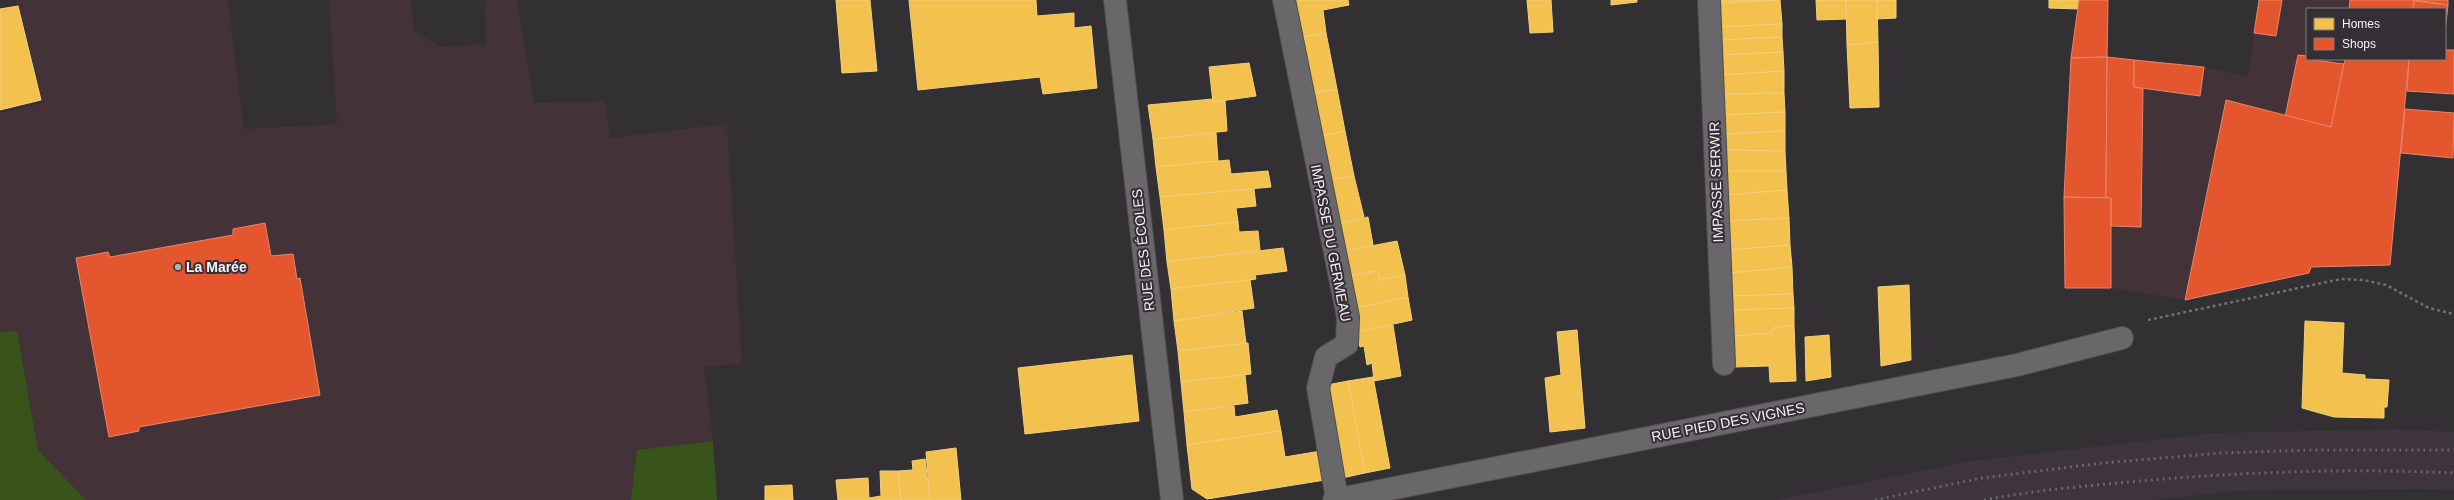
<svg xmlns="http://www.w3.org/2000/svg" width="2454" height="500" font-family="Helvetica,sans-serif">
<rect width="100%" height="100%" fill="#333033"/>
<g fill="#433237">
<polygon points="16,0 228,0 244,129 337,124 329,0 411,0 414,31 440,47 486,44 485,0 517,0 534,103 605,101 611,138 727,124 742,364 704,366 713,441 637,450 631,500 86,500 38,450 17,331 0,332 0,113 42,103"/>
<polygon points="2259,0 2414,0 2413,9 2307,9 2307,59 2409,59 2390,265 2311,267 2309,273 2185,300 2111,288 2111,198 2106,198 2107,57 2204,67 2248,77"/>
</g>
<polygon fill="#3d343d" points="2395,429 2454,432 2454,490 2418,489 2235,491 2155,500 1775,500 1971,461 2214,433"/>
<g fill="#38541b">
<polygon points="17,331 38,450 86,500 0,500 0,332"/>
<polygon points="713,441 717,500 631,500 637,450"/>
</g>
<g fill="#f2c14e" stroke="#f3d080">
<polygon points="836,0 870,0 877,71 842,73"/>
<polygon points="909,0 1036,0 1037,16 1074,13 1074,28 1091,26 1097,88 1043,94 1040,77 918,90"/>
<polygon points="1290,0 1348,0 1349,5 1323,10 1326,33 1297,38"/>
<polygon points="1527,0 1551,0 1553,32 1530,33"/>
<polygon points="1611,0 1637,0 1637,2 1611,5"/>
<polygon points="1720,0 1780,0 1720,3"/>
<polygon points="1780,0 1782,24 1720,27 1720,3"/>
<polygon points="1816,0 1846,0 1847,19 1817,20"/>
<polygon points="1846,0 1877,0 1878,42 1847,45"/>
<polygon points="1877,0 1896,0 1896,18 1877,19"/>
<polygon points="2049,0 2079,0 2079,9 2049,8"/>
<polygon points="18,6 41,100 0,110 0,9"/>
<polygon points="1782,24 1782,37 1721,40 1720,27"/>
<polygon points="1326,33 1337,89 1308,94 1297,38"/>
<polygon points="1782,37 1783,52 1721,55 1721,40"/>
<polygon points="1878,42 1879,107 1850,108 1847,45"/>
<polygon points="1783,52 1784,71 1721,75 1721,55"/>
<polygon points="1249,63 1256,96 1213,102 1209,67"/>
<polygon points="1784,71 1784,93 1722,94 1721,75"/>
<polygon points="1337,89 1345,131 1317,137 1308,94"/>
<polygon points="1784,93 1785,112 1722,115 1722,94"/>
<polygon points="1213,99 1213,102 1225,100 1227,131 1153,139 1148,105"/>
<polygon points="1785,112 1785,131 1723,134 1722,115"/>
<polygon points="1345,131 1354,176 1326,181 1317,137"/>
<polygon points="1785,131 1785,151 1723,150 1723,134"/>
<polygon points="1216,133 1218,161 1156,167 1153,139"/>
<polygon points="1723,150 1785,151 1786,171 1724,171"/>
<polygon points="1229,160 1231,174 1268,171 1271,187 1160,197 1156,167"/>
<polygon points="1724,171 1786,171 1787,190 1727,195"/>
<polygon points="1354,176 1364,217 1335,225 1326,181"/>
<polygon points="1254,189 1256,206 1236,208 1238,222 1164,230 1160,197"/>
<polygon points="1787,190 1789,218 1727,221 1727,195"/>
<polygon points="1368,217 1373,245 1340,252 1335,225"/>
<polygon points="1789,218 1790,245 1729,250 1727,221"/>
<polygon points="1238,222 1239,232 1258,231 1260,250 1167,262 1164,230"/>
<polygon points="1397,241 1405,275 1380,280 1377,271 1346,277 1340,252"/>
<polygon points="1790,245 1792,267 1730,273 1729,250"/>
<polygon points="1283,248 1287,271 1255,275 1256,279 1250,280 1171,289 1167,262"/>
<polygon points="1792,267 1793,294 1732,296 1730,273"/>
<polygon points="1377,271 1380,280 1405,275 1408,297 1352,309 1346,277"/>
<polygon points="1250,280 1254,308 1174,321 1171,289"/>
<polygon points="1909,285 1911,360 1881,366 1878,287"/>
<polygon points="1793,294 1794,308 1732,310 1732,296"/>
<polygon points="1408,297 1412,320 1357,332 1352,309"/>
<polygon points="1794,308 1794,325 1773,328 1772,333 1733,336 1732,310"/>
<polygon points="1242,311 1246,343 1178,351 1174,321"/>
<polygon points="2305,321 2344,323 2342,373 2365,375 2365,379 2389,380 2387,407 2384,407 2384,418 2334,417 2302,408"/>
<polygon points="1393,325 1401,376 1374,381 1372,363 1367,365 1364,346 1360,347 1357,332"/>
<polygon points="1794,325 1796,381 1770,382 1769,366 1734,367 1733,336 1772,333 1773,328"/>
<polygon points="1577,330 1585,428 1550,432 1545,378 1561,375 1557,332"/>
<polygon points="1829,335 1831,377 1806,381 1805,337"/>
<polygon points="1248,343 1251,374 1181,382 1178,351"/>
<polygon points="1132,355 1139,421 1025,434 1018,368"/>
<polygon points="1245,375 1248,403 1184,412 1181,382"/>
<polygon points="1373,377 1390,468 1365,473 1348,381"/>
<polygon points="1348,381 1365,473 1342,478 1327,385"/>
<polygon points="1234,406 1235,417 1277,410 1281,431 1187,445 1184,412"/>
<polygon points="1281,431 1285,457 1321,451 1325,480 1207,499 1192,489 1187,445"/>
<polygon points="956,448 961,500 930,500 926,452"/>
<polygon points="925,459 930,500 901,500 898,471 913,470 912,461"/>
<polygon points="880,471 898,471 901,500 869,500 869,498 881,496"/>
<polygon points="868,478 869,500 838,500 836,480"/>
<polygon points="792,485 793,500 765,500 765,486"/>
</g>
<g fill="#e4572e" stroke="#e9866a">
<polygon points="2079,0 2108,0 2107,57 2071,58"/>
<polygon points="2259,0 2282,0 2276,36 2254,33"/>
<polygon points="2350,0 2414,0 2413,9 2349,9"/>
<polygon points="2414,0 2448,0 2448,5"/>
<polygon points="2414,1 2448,5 2445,32 2445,9 2413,9"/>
<polygon points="2445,50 2454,50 2454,94 2407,91 2409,59 2445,59"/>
<polygon points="2298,55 2307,56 2307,59 2344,64 2331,127 2285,117"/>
<polygon points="2107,57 2106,198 2064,197 2071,58"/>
<polygon points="2107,57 2134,60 2134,87 2143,89 2141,227 2111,226 2111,198 2106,198"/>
<polygon points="2345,59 2409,59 2390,265 2311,267 2309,273 2185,300 2226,100 2331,127"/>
<polygon points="2134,60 2204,67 2200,96 2134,87"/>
<polygon points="2405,109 2454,113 2453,158 2401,153"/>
<polygon points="2064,197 2111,198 2111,288 2065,288"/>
<polygon points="265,223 271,256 293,254 297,279 300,278 320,395 139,427 139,431 109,437 76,258 108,252 110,257 233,235 233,229"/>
</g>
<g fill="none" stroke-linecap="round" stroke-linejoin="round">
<g stroke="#4f4c4f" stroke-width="24">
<g id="minor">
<polyline points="1115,0 1172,500"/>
<polyline points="1284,0 1348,317 1347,344 1326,357 1318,388 1337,499"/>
<polyline points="1709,0 1724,364"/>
<polyline points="1334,500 2017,365 2122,338"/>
</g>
</g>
<polyline stroke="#706e70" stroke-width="2.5" stroke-dasharray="3 3" stroke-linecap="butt" points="2148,320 2341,279 2364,280 2386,285 2429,308 2454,314"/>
<use href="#minor" stroke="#6a676a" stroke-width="22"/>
<g stroke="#686668" stroke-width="3" stroke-dasharray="2 4" stroke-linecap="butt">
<polyline points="1875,500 1982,478 2102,463 2221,453 2312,450 2454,450"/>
<path d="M 1984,500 C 2035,490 2088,486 2140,481 C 2244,472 2349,468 2454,473"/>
</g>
</g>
<circle fill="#b2aeb2" stroke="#342f34" stroke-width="1.5" cx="178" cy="267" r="4"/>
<g text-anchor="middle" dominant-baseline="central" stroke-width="4" stroke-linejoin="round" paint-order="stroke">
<g font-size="14" fill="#f6f2f6" stroke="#342f34">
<text transform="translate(1716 182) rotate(-92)">IMPASSE SERWIR</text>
<text transform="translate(1331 243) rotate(79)">IMPASSE DU GERMEAU</text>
<text transform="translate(1143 250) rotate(-96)">RUE DES ÉCOLES</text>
<text transform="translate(1728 422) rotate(-11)">RUE PIED DES VIGNES</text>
</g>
<g font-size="14" font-weight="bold" fill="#f6f2f6" stroke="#342f34" text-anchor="start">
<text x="186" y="267">La Marée</text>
</g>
</g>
<rect x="2306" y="8" width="140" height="52" fill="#342f34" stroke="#827d82"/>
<rect x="2314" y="18" width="20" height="12" fill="#f2c14e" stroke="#827d82"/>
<text x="2342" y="28" font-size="12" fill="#f6f2f6">Homes</text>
<rect x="2314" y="38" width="20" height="12" fill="#e4572e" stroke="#827d82"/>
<text x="2342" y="48" font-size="12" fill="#f6f2f6">Shops</text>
</svg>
